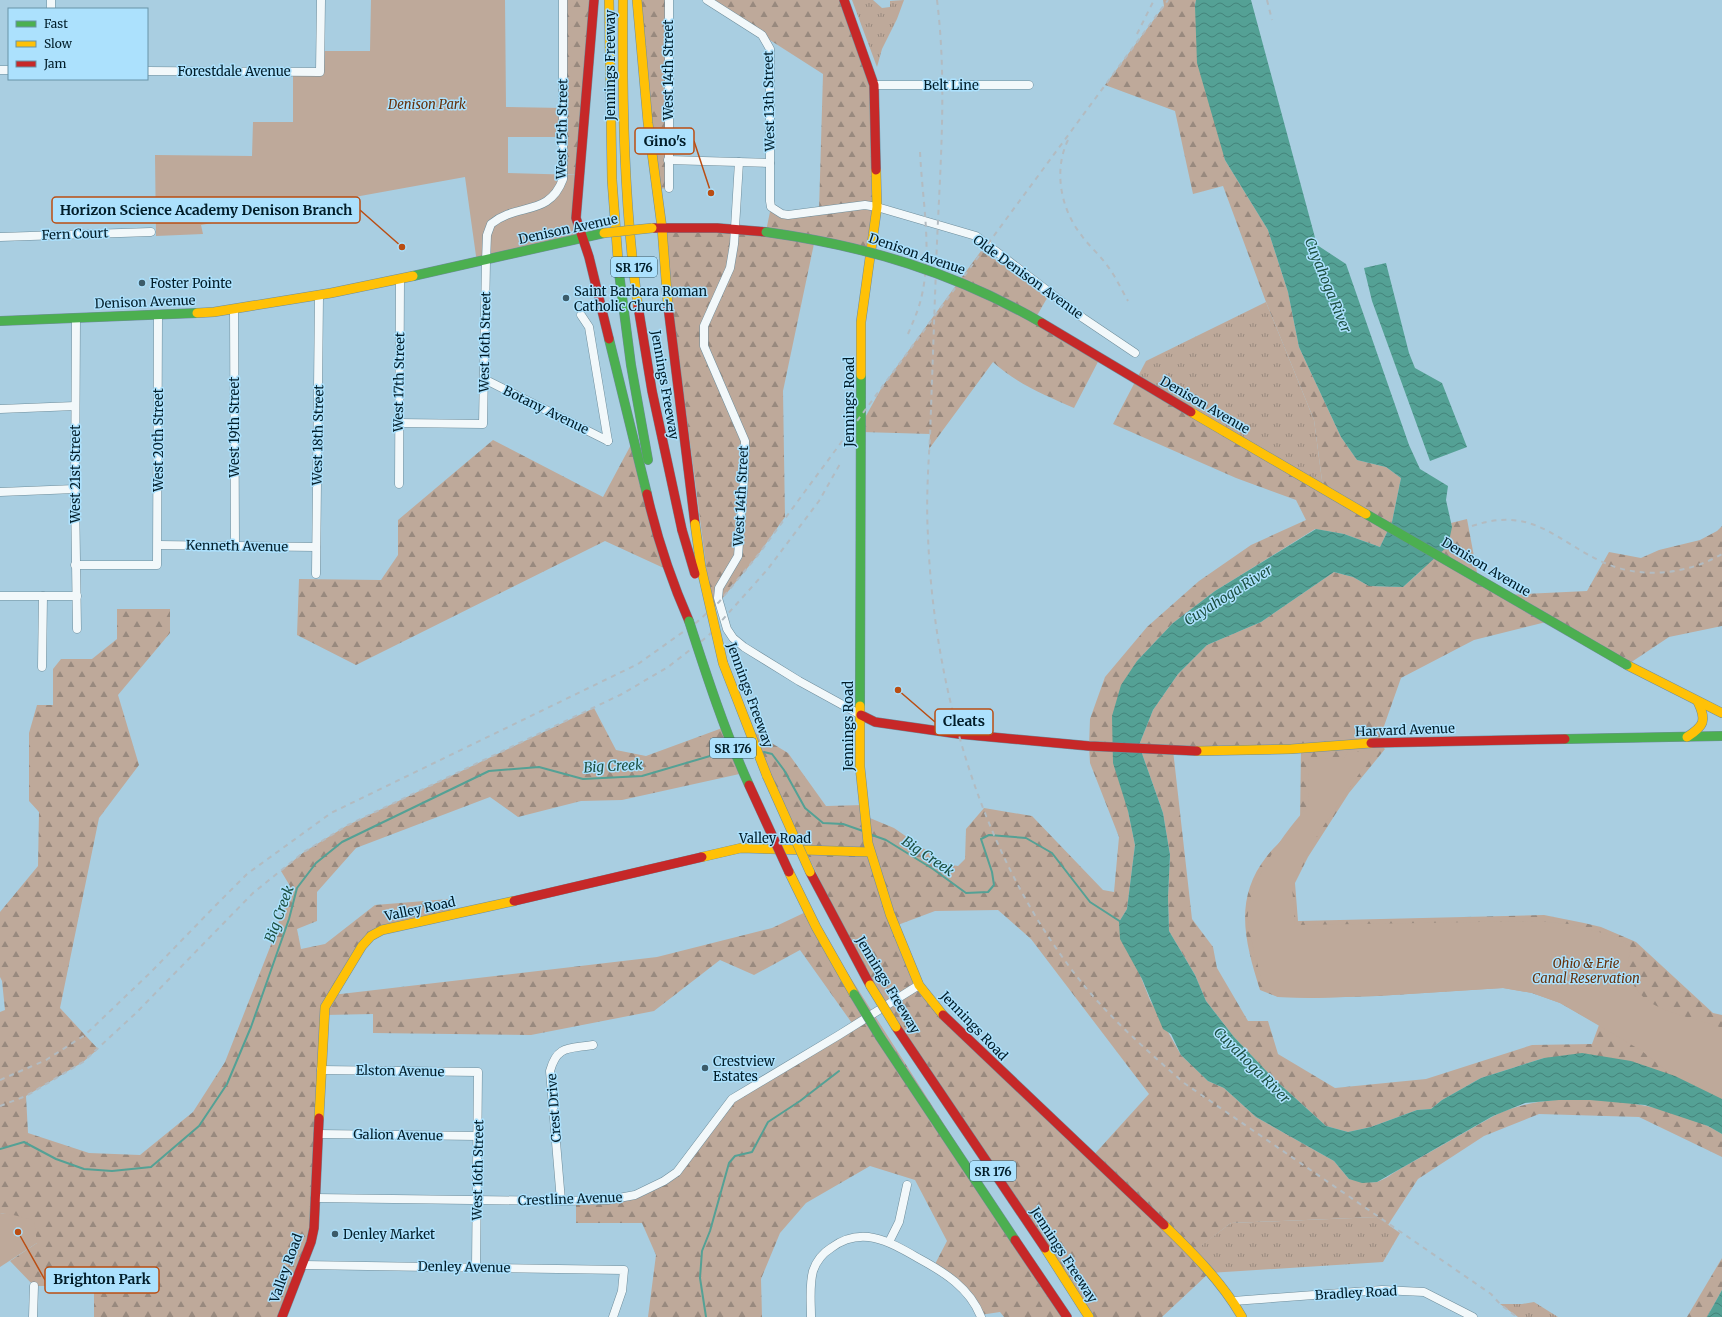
<svg xmlns="http://www.w3.org/2000/svg" width="1722" height="1317" font-family="Merriweather,serif">
<defs>
<pattern id="grass-tufts" width="24" height="20" patternUnits="userSpaceOnUse"><rect width="24" height="20" fill="#bea99a"/><path d="M3 7l-1-3M5 7V3M7 7l1-3M15 17l-1-3M17 17v-4M19 17l1-3" fill="none" stroke="#98897e"/></pattern>
<pattern id="forest-firs" width="22" height="20" patternUnits="userSpaceOnUse"><rect width="22" height="20" fill="#bea99a"/><path d="M5 1l3.5 6h-7zM16 11l3.5 6h-7z" fill="#98897e"/></pattern>
<pattern id="water-waves" width="16" height="10" patternUnits="userSpaceOnUse"><rect width="16" height="10" fill="#54a195"/><path d="M0 5q4-4 8 0t8 0" fill="none" stroke="#43837a"/></pattern>
</defs>
<rect width="100%" height="100%" fill="#a9cee1"/>
<g fill="url(#grass-tufts)">
<polygon points="852,0 873,0 882,8 890,7 890,1 904,0 897,19 882,49 877,67"/>
<polygon points="1266,302 1314,420 1323,488 1136,380 1146,361"/>
<polygon points="1377,1217 1400,1233 1383,1262 1209,1273 1192,1252 1231,1223"/>
<polygon points="1534,1302 1558,1317 1518,1317 1500,1304 1522,1304"/>
</g>
<g fill="url(#forest-firs)" fill-rule="evenodd">
<polygon points="563,0 594,0 579,175 563,174"/>
<polygon points="638,0 669,0 669,188 656,189"/>
<polygon points="707,0 844,0 874,85 871,251 815,239 783,391 785,517 758,555 712,611 662,228 766,231 771,207 777,212 819,211 823,74"/>
<path d="M 1163,0 L 1196,0 L 1195,6 L 1225,160 L 1268,230 L 1288,292 L 1299,347 L 1341,437 L 1357,460 L 1386,467 L 1401,478 L 1392,522 L 1380,547 L 1344,534 L 1315,529 L 1215,591 L 1173,623 L 1137,661 L 1128,811 L 1135,845 L 1127,909 L 1119,922 L 1150,1000 L 1181,1055 L 1208,1081 L 1224,1088 L 1256,1117 L 1334,1161 L 1349,1179 C 1357,1180 1368,1183 1376,1182 C 1383,1181 1393,1173 1400,1169 C 1431,1152 1461,1134 1492,1117 C 1550,1085 1666,1099 1722,1134 L 1722,1157 L 1639,1117 L 1539,1114 L 1484,1136 L 1418,1179 L 1388,1225 L 1377,1217 L 1231,1223 L 1193,1252 L 1209,1273 L 1162,1317 L 1089,1317 L 870,985 L 747,728 L 788,753 L 826,806 L 864,805 L 865,816 L 894,828 L 946,864 L 958,866 L 965,859 L 966,829 L 984,808 L 1032,816 L 1103,890 L 1114,892 L 1119,837 L 1090,763 L 1089,746 L 1090,719 L 1105,677 L 1147,627 L 1199,581 L 1251,545 L 1306,520 L 1296,500 L 1236,478 L 1113,424 L 1136,380 L 1323,488 L 1314,420 L 1266,302 L 1223,186 L 1193,194 L 1175,111 L 1105,85 L 1164,6 ZM 998,910 L 1031,939 L 1149,1094 L 1091,1158 L 919,985 L 895,926 L 935,911 Z"/>
<path d="M 981,251 L 1050,293 L 1035,319 L 1100,358 L 1074,408 C 1045,395 1017,384 993,362 L 929,449 L 930,434 L 862,432 L 862,423 L 882,387 Z"/>
<polygon points="493,440 603,497 633,441 668,570 605,541 356,665 297,635 299,579 381,580 398,555 398,520"/>
<path d="M 1467,519 L 1478,578 L 1506,595 L 1587,591 L 1609,552 L 1641,558 L 1659,550 L 1700,540 L 1717,531 L 1722,526 L 1722,626 L 1669,637 L 1627,665 L 1550,621 L 1474,640 L 1401,678 L 1378,743 L 1385,749 L 1349,793 L 1308,857 L 1295,883 L 1298,921 L 1544,915 L 1584,923 L 1601,927 L 1636,942 L 1713,1013 L 1722,1015 L 1722,1099 L 1544,1058 L 1481,1078 L 1442,1100 L 1431,1109 L 1417,1110 L 1371,1127 L 1348,1132 L 1326,1126 L 1273,1078 L 1234,1037 L 1206,1001 L 1195,975 L 1169,931 L 1168,897 L 1170,855 L 1163,813 L 1139,745 L 1153,710 L 1178,674 L 1207,645 L 1261,622 L 1334,572 L 1353,577 L 1369,586 L 1403,587 L 1422,570 L 1452,527 L 1451,523 ZM 1301,749 L 1300,823 C 1290,834 1276,844 1267,856 C 1233,899 1245,942 1260,990 L 1278,997 L 1313,998 L 1377,996 L 1503,988 L 1532,993 L 1560,1003 L 1599,1025 L 1592,1044 L 1532,1045 L 1426,1079 L 1335,1088 L 1278,1054 L 1268,1021 L 1248,1021 L 1217,968 L 1213,947 L 1192,919 L 1173,750 Z"/>
<polygon points="117,609 170,609 170,633 118,695 139,765 99,818 60,1008 98,1049 83,1062 26,1096 28,1133 89,1153 140,1155 193,1112 225,1062 274,937 290,886 281,871 304,852 348,825 594,708 616,750 646,756 725,727 744,773 622,800 581,801 518,817 490,797 356,848 317,892 317,921 297,929 301,949 325,944 375,905 449,899 451,915 371,936 332,995 657,957 772,928 808,911 1067,1317 1004,1317 1000,1312 980,1315 973,1300 934,1266 947,1241 915,1180 870,1166 806,1203 780,1233 761,1279 762,1317 648,1317 656,1255 642,1223 576,1223 576,1201 635,1195 677,1172 732,1099 854,1026 800,950 754,975 720,960 654,1011 531,1035 373,1033 373,1014 325,1015 314,1228 282,1317 94,1317 94,1286 34,1286 10,1261 37,1243 5,1213 0,1214 0,1012 5,1010 2,981 0,977 0,912 38,866 39,812 29,801 29,733 37,705 53,705 53,669 61,659 92,659 117,639"/>
<polygon points="1722,1258 1722,1290 1707,1317 1687,1317"/>
</g>
<g fill="#bea99a">
<polygon points="371,0 505,0 506,107 563,108 563,137 508,137 508,173 579,175 581,237 477,263 465,177 201,225 203,234 156,236 155,155 252,156 253,122 293,122 293,72 320,72 320,51 370,51"/>
<path d="M 1348,752 L 1374,752 L 1318,834 L 1292,886 L 1295,925 L 1536,921 L 1569,924 L 1618,937 L 1631,947 C 1630,954 1627,962 1628,969 C 1636,1014 1689,1014 1722,1028 L 1722,1102 L 1686,1087 L 1642,1051 L 1615,1035 L 1560,1003 L 1532,993 L 1503,988 L 1377,996 L 1313,998 L 1278,997 L 1264,990 C 1259,968 1251,944 1248,921 C 1245,885 1285,832 1308,806 L 1309,759 L 1344,758 Z"/>
<polygon points="5,1213 34,1220 37,1243 0,1267 0,1214"/>
</g>
<g fill="url(#water-waves)">
<polygon points="1196,0 1251,0 1317,245 1346,264 1409,445 1420,469 1448,486 1446,500 1452,527 1448,546 1403,587 1369,586 1353,577 1334,572 1261,622 1207,645 1178,674 1153,710 1139,745 1163,813 1170,855 1168,897 1169,931 1195,975 1206,1001 1234,1037 1273,1078 1326,1126 1348,1132 1371,1127 1417,1110 1431,1109 1442,1100 1481,1078 1544,1058 1582,1053 1631,1061 1675,1076 1722,1099 1722,1134 1708,1126 1645,1105 1590,1100 1559,1100 1525,1103 1493,1116 1377,1182 1362,1183 1349,1179 1334,1161 1256,1117 1224,1088 1208,1081 1181,1055 1171,1034 1163,1029 1142,979 1120,939 1119,922 1127,909 1135,845 1128,811 1113,763 1112,716 1121,685 1137,661 1173,623 1215,591 1316,529 1344,534 1380,547 1392,522 1401,478 1386,467 1357,460 1341,437 1299,347 1288,292 1268,230 1225,160 1197,63 1195,6"/>
<polygon points="1386,263 1409,353 1415,368 1442,383 1467,447 1430,461 1372,301 1364,268"/>
<polygon points="1722,1290 1722,1317 1707,1317"/>
</g>
<g fill="none" stroke-linecap="round" stroke-linejoin="round">
<g stroke="#54a195" stroke-width="2">
<polyline points="739,748 750,749"/>
<polyline points="764,752 772,754 784,770 805,808 823,823 843,824 863,831"/>
<polyline points="872,835 886,840 933,869 966,893 988,892 994,885 992,872 981,839 989,835 1026,838 1052,853 1090,902 1121,922"/>
<polyline points="0,1149 24,1142 56,1159 84,1169 112,1171 151,1167 199,1126 227,1084 251,1027 289,919 297,888 316,863 342,842 489,771 539,767 583,779 642,776 727,751"/>
<polyline points="706,1317 700,1278 702,1251 710,1231 729,1163 735,1156 752,1152 768,1122 800,1101 839,1071"/>
</g>
<g stroke="#6e8d9b" stroke-width="9">
<g id="street">
<polyline points="51,0 51,9"/>
<polyline points="669,0 669,188"/>
<polyline points="707,0 762,35 770,49 770,201 771,207 782,214 788,215 865,205 877,207 976,236 1083,318 1135,353"/>
<polyline points="0,70 9,70"/>
<polyline points="147,71 320,72 321,0"/>
<polyline points="874,85 1029,85"/>
<polyline points="668,160 770,163"/>
<polyline points="739,162 734,244 730,268 704,326 704,346 745,441 744,479 738,556 719,588 718,598 727,629 733,638 744,647 799,681 861,715"/>
<polyline points="0,237 151,232"/>
<polyline points="234,309 235,546"/>
<polyline points="581,315 589,327 608,441"/>
<polyline points="76,318 75,494 77,629"/>
<polyline points="484,379 608,441"/>
<polyline points="0,409 75,406"/>
<path d="M 398,423 L 483,424 L 486,261 L 487,235 L 491,224 C 518,202 549,217 563,179 L 563,0"/>
<polyline points="399,484 400,279"/>
<polyline points="0,492 75,489"/>
<polyline points="158,545 316,547"/>
<polyline points="75,565 157,565 158,315"/>
<polyline points="316,574 319,296"/>
<polyline points="0,596 77,596"/>
<polyline points="42,667 43,596"/>
<polyline points="321,1070 478,1072 476,1267"/>
<polyline points="318,1134 478,1136"/>
<polyline points="315,1198 561,1201 608,1200 635,1195 664,1181 677,1172 732,1099 839,1035 919,985"/>
<path d="M 561,1201 L 550,1071 C 557,1045 569,1049 593,1045"/>
<polyline points="889,1242 899,1222 907,1185"/>
<polyline points="303,1265 624,1270 622,1291 613,1317"/>
<polyline points="1233,1301 1382,1290 1424,1292 1473,1317"/>
<polyline points="33,1317 34,1286"/>
<path d="M 811,1317 C 811,1302 809,1286 813,1271 C 816,1262 823,1253 831,1248 C 862,1225 890,1242 918,1258 C 944,1272 970,1288 981,1317"/>
</g>
</g>
<g stroke="#6e8d9b" stroke-width="10">
<g id="fast">
<polyline points="619,273 631,365 648,460"/>
<polyline points="413,276 604,233"/>
<polyline points="0,321 197,313"/>
<polyline points="609,339 647,494"/>
<polyline points="860,706 861,375"/>
<polyline points="1565,739 1722,736"/>
<polyline points="880,1037 1015,1240"/>
</g>
</g>
<g stroke="#6e8d9b" stroke-width="10">
<g id="slow">
<polyline points="609,0 612,180 619,273"/>
<path d="M 623,0 C 622,102 624,205 638,306"/>
<polyline points="637,0 648,123 662,228 668,306"/>
<polyline points="197,313 214,312 331,293 413,276"/>
<polyline points="861,375 861,322 877,207 876,170"/>
<polyline points="723,663 767,776"/>
<polyline points="1627,665 1722,713"/>
<polyline points="860,706 860,767 868,843 890,914 919,985 943,1015"/>
<path d="M 1687,737 C 1704,726 1707,721 1698,702"/>
<polyline points="1197,751 1291,749 1371,743"/>
<polyline points="702,857 741,848 870,852"/>
<polyline points="789,872 816,927 854,994"/>
<polyline points="319,1118 325,1007 362,946 371,936 382,930 514,901"/>
<path d="M 1164,1225 C 1193,1253 1222,1282 1242,1317"/>
<polyline points="1045,1248 1089,1317"/>
</g>
</g>
<g stroke="#6e8d9b" stroke-width="10">
<g id="jam">
<polyline points="594,0 576,218 589,257 609,339"/>
<polyline points="844,0 874,85 876,170"/>
<polyline points="654,228 717,228 766,232"/>
<polyline points="638,306 652,391 682,530"/>
<polyline points="668,306 695,524"/>
<path d="M 647,494 C 657,538 671,580 689,621"/>
<polyline points="861,715 875,722 959,734 1089,746 1197,751"/>
<polyline points="1371,743 1565,739"/>
<polyline points="810,872 870,985"/>
<polyline points="514,901 702,857"/>
<polyline points="943,1015 1164,1225"/>
<polyline points="896,1027 1045,1248"/>
<polyline points="1015,1240 1067,1317"/>
<polyline points="282,1317 311,1242 314,1228 319,1118"/>
</g>
</g>
<use href="#street" stroke="#f2f8fa" stroke-width="8"/>
<use href="#fast" stroke="#4caf50" stroke-width="9"/>
<use href="#slow" stroke="#ffc107" stroke-width="9"/>
<use href="#jam" stroke="#c62828" stroke-width="9"/>
<g stroke="#b2bbc1" stroke-width="2" stroke-dasharray="5 5" stroke-linecap="butt">
<path d="M 937,0 C 948,89 939,178 936,268 C 934,324 932,381 930,437 C 928,470 926,503 928,536 C 934,696 986,871 1092,995 C 1120,1027 1152,1055 1184,1083 L 1491,1294 L 1500,1304 L 1517,1317"/>
<polyline points="1267,0 1272,20"/>
<polyline points="1137,34 1154,0"/>
<path d="M 1068,140 C 1053,171 1061,210 1082,236 C 1089,246 1099,254 1106,264 C 1115,275 1121,289 1128,301"/>
<path d="M 908,334 C 913,322 918,311 921,299 C 933,250 922,200 920,151"/>
<path d="M 1472,526 C 1534,505 1556,542 1607,564 C 1644,579 1688,574 1722,554"/>
<polyline points="0,1080 46,1060 85,1035 151,972 216,905 247,874 331,813 638,664 697,622 719,602 758,555 1168,0"/>
<polyline points="0,1106 26,1096 83,1062 136,1013 253,893 304,852 348,825 622,694 668,667 708,636 767,570 819,501 840,464"/>
</g>
<g stroke="#6e8d9b" stroke-width="10" stroke-linecap="butt">
<g id="fast-bridge">
<path d="M 766,232 C 866,246 954,272 1042,323"/>
<polyline points="1366,514 1627,665"/>
<path d="M 689,621 C 707,677 725,732 749,785"/>
<polyline points="854,994 880,1037"/>
</g>
</g>
<g stroke="#6e8d9b" stroke-width="10" stroke-linecap="butt">
<g id="slow-bridge">
<polyline points="604,233 652,228"/>
<polyline points="1191,412 1366,514"/>
<polyline points="695,524 701,567 723,663"/>
<polyline points="767,776 810,872"/>
<polyline points="870,985 896,1027"/>
</g>
</g>
<g stroke="#6e8d9b" stroke-width="10" stroke-linecap="butt">
<g id="jam-bridge">
<polyline points="1042,323 1191,412"/>
<polyline points="682,530 695,574"/>
<polyline points="749,785 789,872"/>
</g>
</g>
<use href="#fast-bridge" stroke="#4caf50" stroke-width="9"/>
<use href="#slow-bridge" stroke="#ffc107" stroke-width="9"/>
<use href="#jam-bridge" stroke="#c62828" stroke-width="9"/>
</g>
<g fill="#3c5b69" stroke="#ace1fd" stroke-width="1.5">
<circle cx="142" cy="283" r="4"/>
<circle cx="566" cy="298" r="4"/>
<circle cx="705" cy="1068" r="4"/>
<circle cx="335" cy="1234" r="4"/>
</g>
<g text-anchor="middle" dominant-baseline="central" stroke-width="3" stroke-linejoin="round" paint-order="stroke">
<g fill="#ace1fd" stroke="#345869" stroke-width="1">
<rect x="611" y="257" width="46" height="20" rx="3"/>
<rect x="710" y="738" width="46" height="20" rx="3"/>
<rect x="970" y="1161" width="46" height="20" rx="3"/>
</g>
<g font-size="12" font-weight="bold" fill="#011d29">
<text x="634" y="267">SR 176</text>
<text x="733" y="748">SR 176</text>
<text x="993" y="1171">SR 176</text>
</g>
<g font-size="13" fill="#011d29" stroke="#ace1fd">
<text transform="translate(610 65) rotate(-90)">Jennings Freeway</text>
<text transform="translate(668 70) rotate(-90)">West 14th Street</text>
<text x="234" y="71">Forestdale Avenue</text>
<text x="951" y="85">Belt Line</text>
<text transform="translate(769 101) rotate(-91)">West 13th Street</text>
<text transform="translate(562 129) rotate(-89)">West 15th Street</text>
<text transform="translate(568 229) rotate(-12)">Denison Avenue</text>
<text transform="translate(75 234) rotate(-2)">Fern Court</text>
<text transform="translate(917 254) rotate(19)">Denison Avenue</text>
<text transform="translate(1028 277) rotate(36)">Olde Denison Avenue</text>
<text transform="translate(145 302) rotate(-2)">Denison Avenue</text>
<text transform="translate(485 342) rotate(-89)">West 16th Street</text>
<text transform="translate(399 382) rotate(-89)">West 17th Street</text>
<text transform="translate(665 385) rotate(80)">Jennings Freeway</text>
<text transform="translate(849 402) rotate(-90)">Jennings Road</text>
<text transform="translate(1205 405) rotate(30)">Denison Avenue</text>
<text transform="translate(546 410) rotate(26)">Botany Avenue</text>
<text transform="translate(234 427) rotate(-90)">West 19th Street</text>
<text transform="translate(318 435) rotate(-89)">West 18th Street</text>
<text transform="translate(158 440) rotate(-90)">West 20th Street</text>
<text transform="translate(75 474) rotate(-90)">West 21st Street</text>
<text transform="translate(741 496) rotate(-87)">West 14th Street</text>
<text transform="translate(237 546) rotate(1)">Kenneth Avenue</text>
<text transform="translate(1486 567) rotate(31)">Denison Avenue</text>
<text transform="translate(750 695) rotate(70)">Jennings Freeway</text>
<text transform="translate(848 726) rotate(-90)">Jennings Road</text>
<text transform="translate(1405 730) rotate(-2)">Harvard Avenue</text>
<text x="775" y="838">Valley Road</text>
<text transform="translate(420 909) rotate(-12)">Valley Road</text>
<text transform="translate(888 985) rotate(59)">Jennings Freeway</text>
<text transform="translate(974 1026) rotate(46)">Jennings Road</text>
<text transform="translate(400 1071) rotate(1)">Elston Avenue</text>
<text transform="translate(554 1108) rotate(-94)">Crest Drive</text>
<text transform="translate(398 1135) rotate(1)">Galion Avenue</text>
<text transform="translate(478 1170) rotate(-89)">West 16th Street</text>
<text transform="translate(570 1199) rotate(-2)">Crestline Avenue</text>
<text transform="translate(1064 1255) rotate(57)">Jennings Freeway</text>
<text transform="translate(464 1267) rotate(1)">Denley Avenue</text>
<text transform="translate(286 1268) rotate(-70)">Valley Road</text>
<text transform="translate(1356 1293) rotate(-3)">Bradley Road</text>
</g>
<g font-size="13" font-style="italic" fill="#66310a" stroke="#ace1fd">
<text x="427" y="104">Denison Park</text>
<text x="1586" y="963">Ohio &amp; Erie<tspan x="1586" dy="15">Canal Reservation</tspan></text>
</g>
<g font-size="13" fill="#011d29" stroke="#ace1fd" text-anchor="start">
<text x="150" y="283">Foster Pointe</text>
<text x="574" y="291">Saint Barbara Roman<tspan x="574" dy="15">Catholic Church</tspan></text>
<text x="713" y="1061">Crestview<tspan x="713" dy="15">Estates</tspan></text>
<text x="343" y="1234">Denley Market</text>
</g>
<g font-size="14" font-style="italic" fill="#1c4f40" stroke="#ace1fd">
<text transform="translate(1328 285) rotate(68)">Cuyahoga River</text>
<text transform="translate(1228 595) rotate(-32)">Cuyahoga River</text>
<text transform="translate(613 766) rotate(-3)">Big Creek</text>
<text transform="translate(928 856) rotate(34)">Big Creek</text>
<text transform="translate(279 914) rotate(-70)">Big Creek</text>
<text transform="translate(1252 1065) rotate(45)">Cuyahoga River</text>
</g>
</g>
<path fill="none" stroke="#ba4d12" stroke-width="1.5" d="M711 193L694 141M402 247L360 210M898 690L935 722M18 1232L45 1280"/>
<g fill="#ba4d12" stroke="#ace1fd" stroke-width="1.5">
<circle cx="711" cy="193" r="4"/>
<circle cx="402" cy="247" r="4"/>
<circle cx="898" cy="690" r="4"/>
<circle cx="18" cy="1232" r="4"/>
</g>
<g fill="#ace1fd" stroke="#ba4d12" stroke-width="1.5">
<rect x="635" y="128" width="59" height="26" rx="4"/>
<rect x="52" y="197" width="308" height="26" rx="4"/>
<rect x="935" y="709" width="58" height="26" rx="4"/>
<rect x="45" y="1267" width="114" height="26" rx="4"/>
</g>
<g font-size="14" text-anchor="middle" font-weight="bold" fill="#011d29">
<text x="665" y="146">Gino's</text>
<text x="206" y="215">Horizon Science Academy Denison Branch</text>
<text x="964" y="726">Cleats</text>
<text x="102" y="1284">Brighton Park</text>
</g>
<rect x="8" y="8" width="140" height="72" fill="#ace1fd" stroke="#6893a8"/>
<rect x="16" y="21" width="20" height="6" fill="#4caf50" stroke="#6893a8"/>
<text x="44" y="28" font-size="12" fill="#011d29">Fast</text>
<rect x="16" y="41" width="20" height="6" fill="#ffc107" stroke="#6893a8"/>
<text x="44" y="48" font-size="12" fill="#011d29">Slow</text>
<rect x="16" y="61" width="20" height="6" fill="#c62828" stroke="#6893a8"/>
<text x="44" y="68" font-size="12" fill="#011d29">Jam</text>
</svg>
